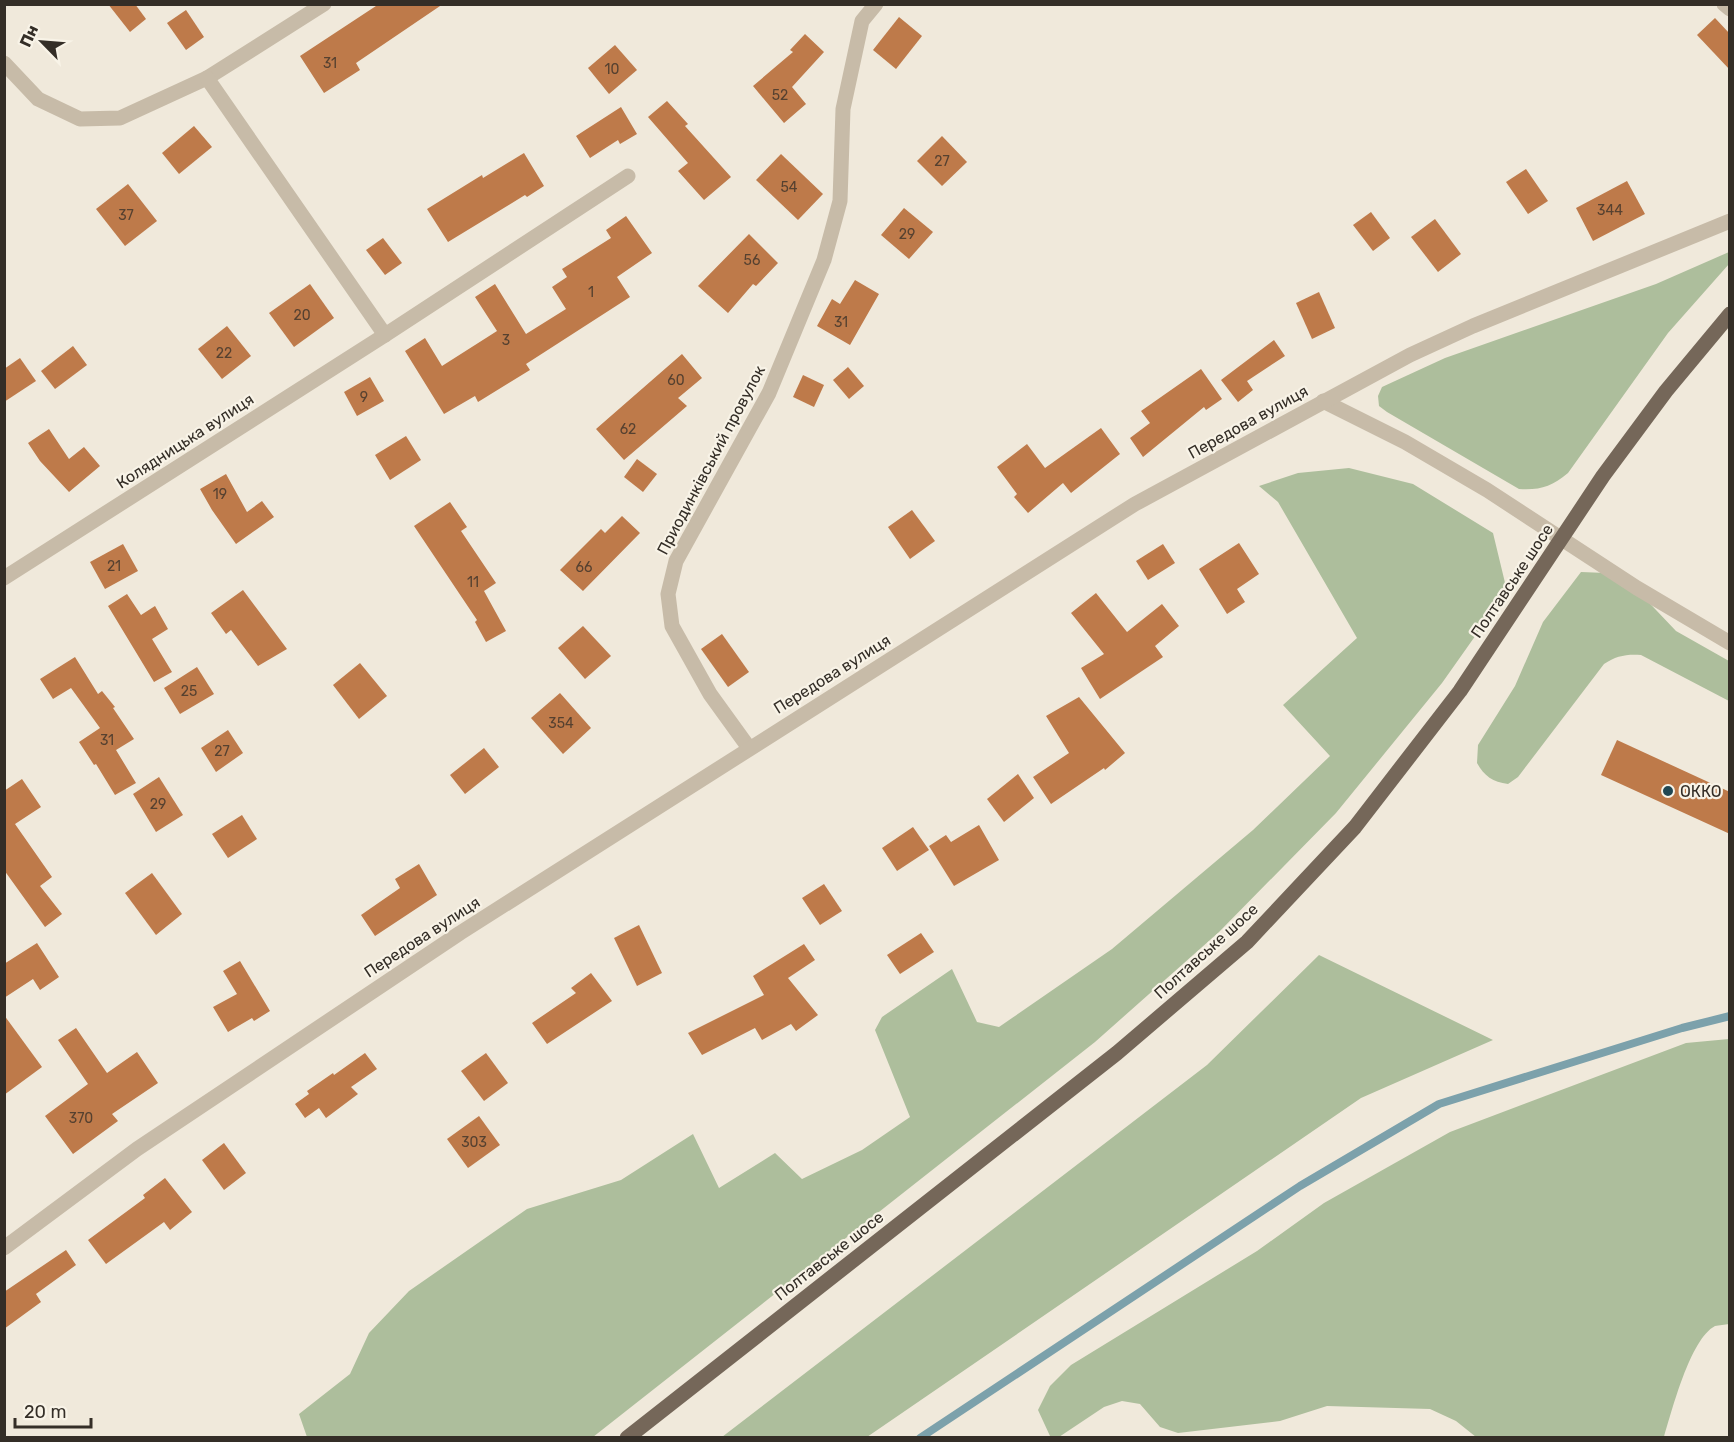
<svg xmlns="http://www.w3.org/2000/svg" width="1734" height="1442" font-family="Rubik,sans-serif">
<rect width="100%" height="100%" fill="#f0e9db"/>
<g fill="#adbe9c">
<path d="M 1729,252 L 1729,264 L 1668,333 L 1568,473 C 1551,487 1541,490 1519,489 L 1387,412 L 1379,406 L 1378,396 L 1382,387 L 1445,358 L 1656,284 Z"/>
<polygon points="1349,468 1413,484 1493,533 1507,591 1442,683 1336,813 1219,932 1095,1042 593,1437 307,1437 299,1414 350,1374 369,1333 409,1291 527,1209 621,1180 693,1134 719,1188 775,1153 802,1179 862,1150 910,1117 875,1030 882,1017 952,969 977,1022 999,1027 1112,949 1253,830 1330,756 1283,705 1357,638 1278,502 1259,486 1298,473"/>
<path d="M 1581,572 L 1606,573 L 1637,590 L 1676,631 L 1729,661 L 1729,701 L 1641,655 C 1626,654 1616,656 1604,664 L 1518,777 L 1508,784 C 1493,782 1484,776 1477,763 L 1478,745 L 1515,686 L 1543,622 Z"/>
<polygon points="1319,955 1493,1040 1361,1098 867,1437 722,1437 1207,1065"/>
<path d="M 1729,1039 L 1729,1324 C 1725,1325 1719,1325 1715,1326 C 1690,1339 1672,1411 1664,1437 L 1476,1437 L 1456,1421 L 1430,1409 L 1327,1406 L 1280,1421 L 1178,1433 L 1160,1427 L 1140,1404 L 1122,1401 L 1104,1407 L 1059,1437 L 1050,1436 L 1038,1410 L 1050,1386 L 1071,1365 L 1257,1251 L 1324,1203 L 1450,1132 L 1686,1043 Z"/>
</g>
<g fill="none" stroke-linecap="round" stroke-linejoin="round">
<polyline stroke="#7ca1ab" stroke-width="8" points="920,1438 1300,1186 1439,1104 1682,1028 1730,1016"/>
</g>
<g fill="#be7a4a">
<polygon points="108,4 135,4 146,19 130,32"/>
<polygon points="379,4 443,4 356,63 360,70 324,93 300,56"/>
<polygon points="186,10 204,37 186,50 167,23"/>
<polygon points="899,17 922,36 896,69 873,50"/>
<polygon points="1715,18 1730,34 1730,70 1697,35"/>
<polygon points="805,34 824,52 792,87 806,104 784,123 753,86 793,52 790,50"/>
<polygon points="615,45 637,70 609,94 588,68"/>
<polygon points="667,101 688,124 685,126 731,177 704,200 678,171 688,163 648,117"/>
<polygon points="621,107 637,134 620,144 618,140 590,158 576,136"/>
<polygon points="194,126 212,147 179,174 162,153"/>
<polygon points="942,136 967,162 942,186 917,161"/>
<polygon points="524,153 544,186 527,197 525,195 448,242 427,209 482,175 483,178"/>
<polygon points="781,154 823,194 798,220 756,180"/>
<polygon points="1526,169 1548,201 1528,214 1506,182"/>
<polygon points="1627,181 1645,214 1593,241 1576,208"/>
<polygon points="128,184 157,221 125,246 96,209"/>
<polygon points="904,208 933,232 909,259 881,235"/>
<polygon points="1371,212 1390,238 1373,251 1353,225"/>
<polygon points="626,216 652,253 617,277 630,297 526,364 530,370 478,402 475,396 444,414 405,351 425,338 442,366 497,331 475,297 495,284 526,334 566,309 552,287 567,277 562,269 611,238 606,230"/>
<polygon points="1435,219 1461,254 1438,272 1411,237"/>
<polygon points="749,234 778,263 756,286 753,284 728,313 698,286"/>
<polygon points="383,238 402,263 385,275 366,250"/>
<polygon points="855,280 879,294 850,345 817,326 832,299 840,304"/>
<polygon points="310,284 334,318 294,347 269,313"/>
<polygon points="1319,292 1335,328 1312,339 1296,303"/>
<polygon points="227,326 251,356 222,379 198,349"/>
<polygon points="1274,340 1285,356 1247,381 1253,390 1238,402 1221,380"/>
<polygon points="73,346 87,365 55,389 41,371"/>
<polygon points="682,354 702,378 678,398 687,406 624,460 596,429"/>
<polygon points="20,358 36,381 4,402 4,369"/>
<polygon points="848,367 864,386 849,399 833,380"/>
<polygon points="1201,369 1222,399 1206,410 1204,407 1143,457 1130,438 1150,423 1141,411"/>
<polygon points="803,375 824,385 814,407 793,397"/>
<polygon points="370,377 384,401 357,416 344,392"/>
<polygon points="1101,428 1120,454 1071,493 1063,483 1028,513 1014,497 1017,494 997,467 1027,444 1045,468"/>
<polygon points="49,429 69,459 84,447 100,466 69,492 40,461 28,443"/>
<polygon points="406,436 421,460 390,480 375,455"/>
<polygon points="637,459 657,474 643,492 624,477"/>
<polygon points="226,474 247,512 262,501 274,517 236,544 212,510 200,489"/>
<polygon points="450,502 467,527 461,531 496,583 484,591 506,631 486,642 475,622 477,620 414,526"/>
<polygon points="912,510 935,541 910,559 888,527"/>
<polygon points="622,516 640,533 583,591 560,570 601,529 605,533"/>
<polygon points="1239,543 1259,574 1237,589 1245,602 1227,614 1199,569"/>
<polygon points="123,544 138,571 105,589 90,562"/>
<polygon points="1163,544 1175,563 1148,580 1136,561"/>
<polygon points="243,590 287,649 258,666 231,630 226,634 211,613"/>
<polygon points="1096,593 1127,632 1162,604 1179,626 1155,646 1163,657 1100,699 1081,668 1104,654 1071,613"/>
<polygon points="127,594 141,615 155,606 168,629 152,639 172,672 154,682 108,606"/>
<polygon points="583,626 611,656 585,679 558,648"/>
<polygon points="722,634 749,672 728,687 701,649"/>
<polygon points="75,657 98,694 102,691 115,707 113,708 134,739 116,750 136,783 115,795 96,764 94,765 79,742 100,728 71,688 53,699 40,679"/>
<polygon points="360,663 387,696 359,719 333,685"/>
<polygon points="197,667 214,694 180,714 164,688"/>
<polygon points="560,693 591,728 563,754 531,718"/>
<polygon points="1079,697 1125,753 1105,770 1104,768 1051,804 1033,777 1069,753 1046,716"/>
<polygon points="228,730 243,753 216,772 201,748"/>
<polygon points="1617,740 1730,792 1730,834 1601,775"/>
<polygon points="484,748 499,767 465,794 450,775"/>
<polygon points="1018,774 1034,798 1004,822 987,799"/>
<polygon points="159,777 183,815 156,832 133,794"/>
<polygon points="22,779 41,807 15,824 52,877 40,886 62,914 45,927 4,870 4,791"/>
<polygon points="242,815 257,839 228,858 212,834"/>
<polygon points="979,825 999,860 954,886 929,846 946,835 951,842"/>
<polygon points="913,827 929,850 897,871 882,848"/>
<polygon points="419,864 437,895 375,936 361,915 400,888 395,879"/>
<polygon points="152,873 182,914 156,935 125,893"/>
<polygon points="824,884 842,911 820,925 802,898"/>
<polygon points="639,925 662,973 637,986 614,938"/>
<polygon points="921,933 934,952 900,974 887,955"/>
<polygon points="37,943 59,977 40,990 33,979 4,998 4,964"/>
<polygon points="804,944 815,960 788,978 818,1015 796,1031 791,1024 762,1040 755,1028 702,1055 688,1033 764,995 753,976"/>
<polygon points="240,961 270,1011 254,1021 252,1018 228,1032 213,1007 237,994 223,971"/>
<polygon points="591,973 612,1001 547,1044 532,1023 576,993 571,988"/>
<polygon points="4,1015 42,1067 4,1095"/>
<polygon points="76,1028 107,1073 137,1052 158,1083 112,1114 118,1121 73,1154 45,1116 88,1084 58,1040"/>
<polygon points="365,1053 377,1069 351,1087 358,1094 326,1118 319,1108 305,1118 295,1104 309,1094 307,1091 333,1073 334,1075"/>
<polygon points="486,1053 508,1083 484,1101 461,1071"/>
<polygon points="479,1116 500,1145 468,1168 447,1139"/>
<polygon points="224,1143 246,1173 224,1190 202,1160"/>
<polygon points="165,1178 192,1212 170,1230 164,1222 106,1264 88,1240 145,1198 143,1195"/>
<polygon points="66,1250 76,1265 36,1294 41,1302 4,1329 4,1292"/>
</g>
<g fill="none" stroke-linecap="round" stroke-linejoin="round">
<g stroke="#c7bba8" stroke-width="15">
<polyline points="1724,4 1730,9"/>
<polyline points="4,63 38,99 80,119 120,118 207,78 324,4"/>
<polyline points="207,78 385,335"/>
<polyline points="1323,401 1405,442 1487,490 1637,588 1730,643"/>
<polyline points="4,578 385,335 628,176"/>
<polyline points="749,748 710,694 672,626 668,594 676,561 769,393 824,260 840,201 843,109 862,21 876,4"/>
<polyline points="4,1248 137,1149 460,933 1135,504 1410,355 1473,326 1730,221"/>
</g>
<polyline stroke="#756759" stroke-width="15" points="627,1438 1117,1053 1247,942 1355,827 1460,691 1603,476 1666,391 1730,314"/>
</g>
<circle fill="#204753" stroke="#f8f3e7" stroke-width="2" cx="1668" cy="791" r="6"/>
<g text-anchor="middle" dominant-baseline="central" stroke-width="4.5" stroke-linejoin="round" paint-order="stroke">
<g font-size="14" fill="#564130">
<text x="330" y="63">31</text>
<text x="612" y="69">10</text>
<text x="780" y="95">52</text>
<text x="942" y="161">27</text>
<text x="789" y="187">54</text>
<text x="1610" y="210">344</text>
<text x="126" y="215">37</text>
<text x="907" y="234">29</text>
<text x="752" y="260">56</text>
<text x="591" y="292">1</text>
<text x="302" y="315">20</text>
<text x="841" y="322">31</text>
<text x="506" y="340">3</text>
<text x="224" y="353">22</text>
<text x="676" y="380">60</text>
<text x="364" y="397">9</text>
<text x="628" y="429">62</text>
<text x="220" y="494">19</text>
<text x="114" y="566">21</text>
<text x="584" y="567">66</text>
<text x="473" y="582">11</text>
<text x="189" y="691">25</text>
<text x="561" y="723">354</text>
<text x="107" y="740">31</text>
<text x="222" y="751">27</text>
<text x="158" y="804">29</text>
<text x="81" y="1118">370</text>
<text x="474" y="1142">303</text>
</g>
<g font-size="16" fill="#342e27" stroke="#f8f3e7">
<text transform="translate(1248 422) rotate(-29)">Передова вулиця</text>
<text transform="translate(185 441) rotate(-33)">Колядницька вулиця</text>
<text transform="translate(711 460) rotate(-62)">Приодинківський провулок</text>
<text transform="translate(1512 581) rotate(-56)">Полтавське шосе</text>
<text transform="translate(832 674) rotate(-32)">Передова вулиця</text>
<text transform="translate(422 937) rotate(-33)">Передова вулиця</text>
<text transform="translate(1206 951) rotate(-42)">Полтавське шосе</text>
<text transform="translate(829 1256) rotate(-38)">Полтавське шосе</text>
</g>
<g font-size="16" fill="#342e27" stroke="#f8f3e7" text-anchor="start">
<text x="1680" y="791">ОККО</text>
</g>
</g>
<rect width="1734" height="1442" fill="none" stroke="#342e27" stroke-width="12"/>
<g transform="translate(42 42) rotate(295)" stroke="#f8f3e7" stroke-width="4.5" paint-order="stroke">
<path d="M0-4.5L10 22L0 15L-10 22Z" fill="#342e27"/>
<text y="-9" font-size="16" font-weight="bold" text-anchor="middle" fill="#342e27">Пн</text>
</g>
<path d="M15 1418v9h76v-9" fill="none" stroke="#342e27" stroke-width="3"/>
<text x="24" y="1418" font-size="18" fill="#342e27" stroke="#f8f3e7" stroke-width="4.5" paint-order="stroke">20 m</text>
</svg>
